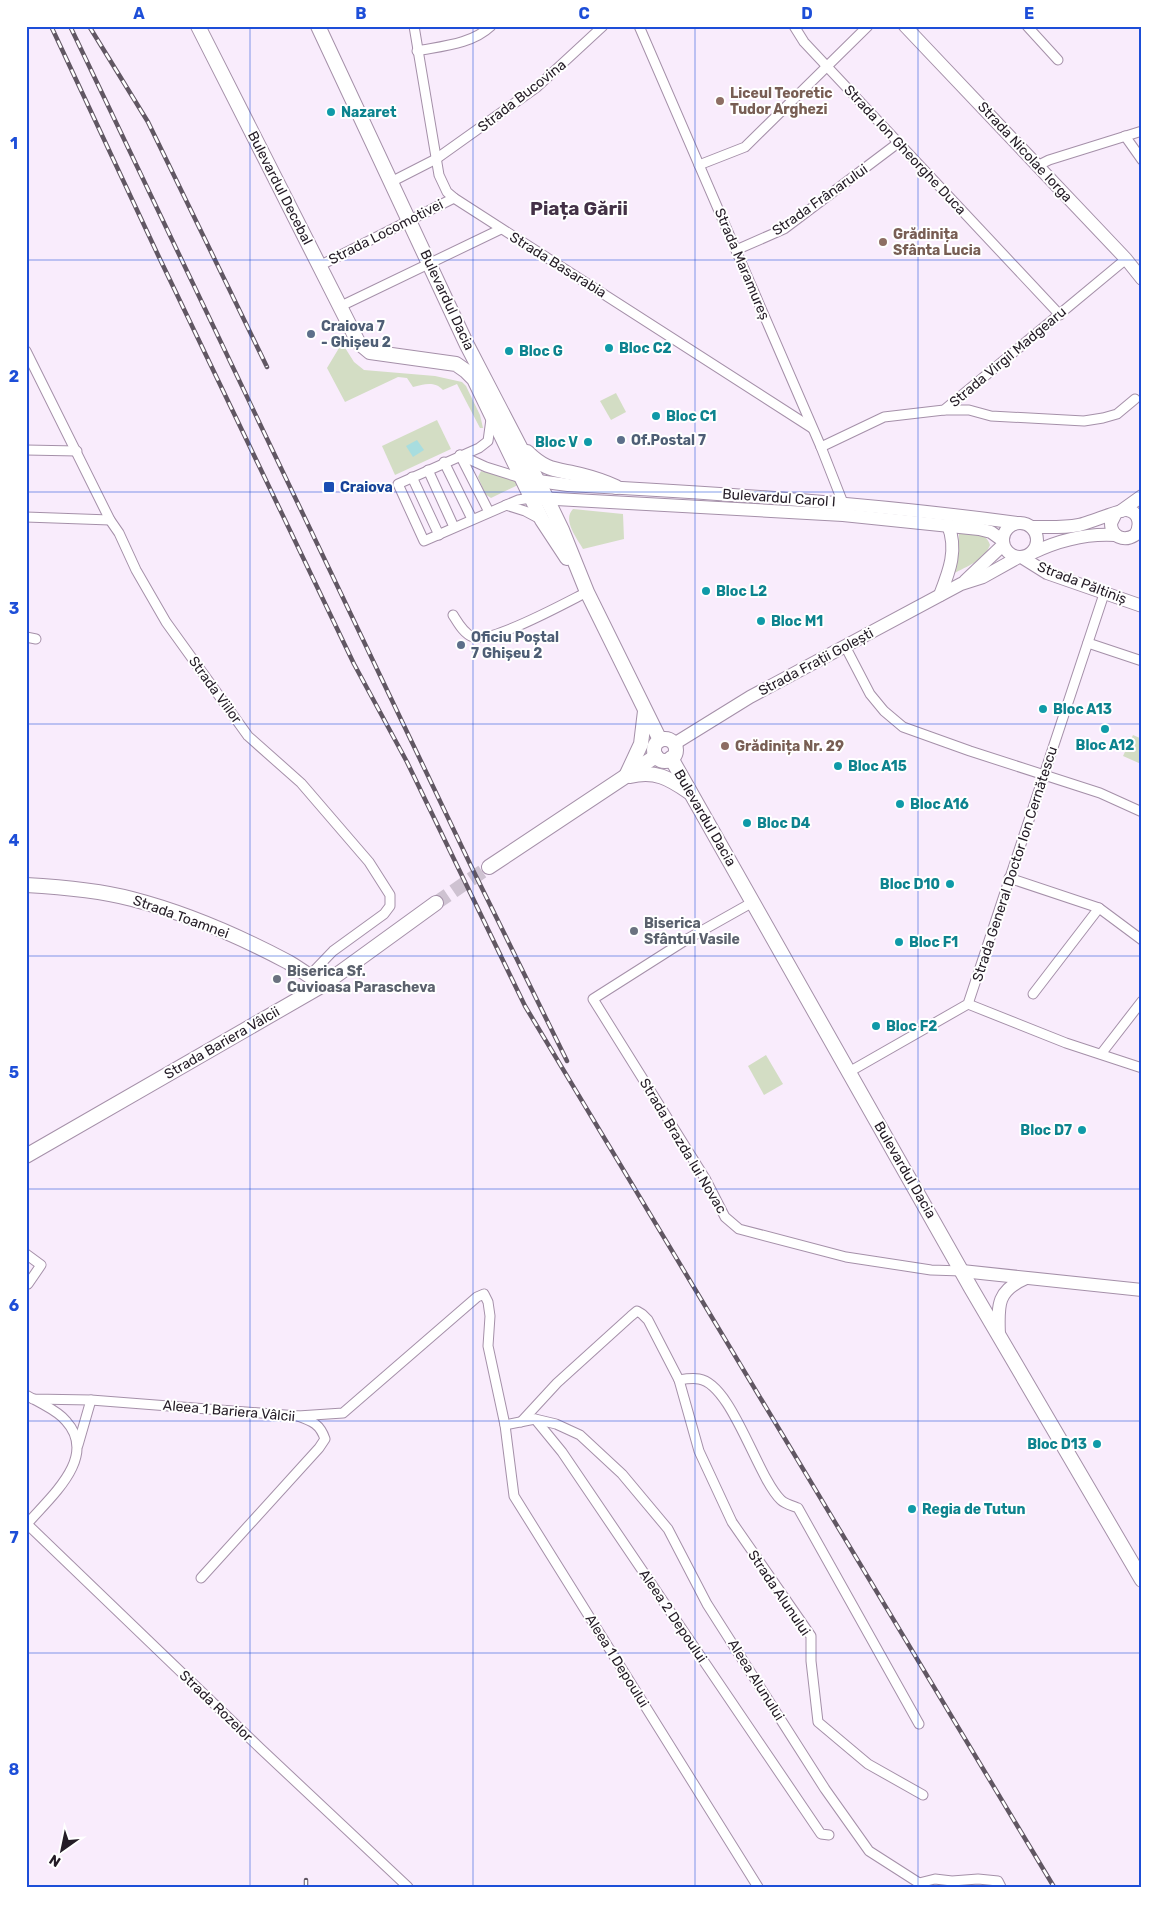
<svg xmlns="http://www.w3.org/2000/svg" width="1168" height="1913" font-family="Rubik,sans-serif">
<rect width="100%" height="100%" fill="#f9ecfc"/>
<g fill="#d3ddc4">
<path d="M 342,343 L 354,362 L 364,370 L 435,376 L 462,382 L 466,386 L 480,415 L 483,428 L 480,428 L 457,384 L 443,390 C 435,381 424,384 413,387 L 407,378 L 398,377 L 345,402 L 327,368 Z"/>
<polygon points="616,393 626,412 611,420 600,401"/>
<polygon points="437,420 451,449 395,475 382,446"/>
<polygon points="481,471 515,480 518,485 491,498 485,494 478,477"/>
<path d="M 573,509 L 623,514 L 624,539 L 583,549 C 577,538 562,520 573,509 Z"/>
<path d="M 959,532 C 971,533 986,531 990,545 C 984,561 967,566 953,574 L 958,553 Z"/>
<polygon points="1133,735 1142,739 1141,764 1123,756"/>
<polygon points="766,1055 783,1084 764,1095 748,1066"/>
</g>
<polygon fill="#a8dddf" points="417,440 424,450 413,457 406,446"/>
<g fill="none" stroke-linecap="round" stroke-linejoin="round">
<polyline stroke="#cec2d1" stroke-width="14" stroke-dasharray="14 7" stroke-linecap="butt" points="436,903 489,867"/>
<g stroke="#a590a9" stroke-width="11">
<g id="street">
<polyline points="414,26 439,175 447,192 454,198 812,428"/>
<polyline points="639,26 821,447 843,503 843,509"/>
<polyline points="794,26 804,42 1060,315"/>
<polyline points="1027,26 1058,60"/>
<path d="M 417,51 C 443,46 472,44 491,26"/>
<polyline points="1125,136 1142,160"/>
<polyline points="699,165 745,147 868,26"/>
<polyline points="1037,166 1049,160 1142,131"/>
<polyline points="391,182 436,159 537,87 603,26"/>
<polyline points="736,250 784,229 898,143"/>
<polyline points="319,266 454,198"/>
<polyline points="339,307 501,229"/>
<polyline points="26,351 110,520 119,533 136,570 166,622 248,736 301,783 369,862 390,895 390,906 384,914 333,951 309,976"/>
<polyline points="944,410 969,410 991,416 1084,421 1103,418 1117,414 1135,399"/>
<polyline points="491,419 488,441 479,448 398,484 424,541 518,500 531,498"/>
<polyline points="821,447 884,417 944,410 1126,259"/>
<polyline points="26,450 77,451"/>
<polyline points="460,455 486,467 521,478"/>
<polyline points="460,455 489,512"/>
<polyline points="444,462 472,519"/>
<polyline points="428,470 454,527"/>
<polyline points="412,477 439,535"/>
<polyline points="506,505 525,511 540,519"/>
<polyline points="26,517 110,520"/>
<path d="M 453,615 C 458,623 464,634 473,637 C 491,644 567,602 587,592"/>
<polyline points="26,637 36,639"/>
<polyline points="1088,643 1142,661"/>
<polyline points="845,646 870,694 884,711 903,727 970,751 1100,793 1142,812"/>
<polyline points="1009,878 1099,908 1142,940"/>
<polyline points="753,902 689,938 593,999 706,1180 725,1217 739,1229 846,1257 931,1270 962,1271"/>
<polyline points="1033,994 1099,908"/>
<polyline points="968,1004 1066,1043 1142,1068"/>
<polyline points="1101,1054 1142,1001"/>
<polyline points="849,1072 968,1004 1104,594"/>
<polyline points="26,1254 41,1265 28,1284 26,1283"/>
<path d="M 679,1380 C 685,1379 693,1378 699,1379 C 732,1384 757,1477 781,1500 C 785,1504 793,1506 798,1508 L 919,1724"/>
<path d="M 26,1395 L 33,1399 L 91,1400 L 298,1416 C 312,1421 320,1424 325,1439 L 319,1448 L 201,1578"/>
<polyline points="298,1416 343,1413 477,1297 484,1294 488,1302 490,1316 488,1346 505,1425 514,1496 758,1887"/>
<polyline points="535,1419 556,1424 580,1435 622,1474 668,1529 707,1604 825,1789 869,1851 919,1883 935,1879 952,1881 978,1879 998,1881 1001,1887"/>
<polyline points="521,1422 557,1383 631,1316 637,1311 642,1314 648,1320 679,1380 699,1451 732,1522 811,1636 811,1661 818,1722 868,1764 923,1795"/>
<polyline points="505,1425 535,1419 562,1452 821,1834 829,1835"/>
<polyline points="78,1445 91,1400"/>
<polyline points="26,1523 260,1748 408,1887"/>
<path d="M 27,1524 C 50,1497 99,1457 66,1421 C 58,1411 45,1406 34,1399"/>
</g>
</g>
<g stroke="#a590a9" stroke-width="14">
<g id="secondary">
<polyline points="905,26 1126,259 1142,279"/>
<path d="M 531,480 L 568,485 C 718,493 869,503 1018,523"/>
<polyline points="538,498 843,515 979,529 991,532 1002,540"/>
<polyline points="1121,511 1142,496"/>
<circle cx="1020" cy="540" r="17"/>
<path d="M 1032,527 C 1047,527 1063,528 1079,525 C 1089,523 1122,509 1127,510 C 1140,512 1141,526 1135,535 C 1124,542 1111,537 1111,523 L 1116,513"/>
<path d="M 1032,553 C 1059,540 1086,533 1116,535"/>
<polyline points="1023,558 1047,573 1142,606"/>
<polyline points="965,581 1003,545"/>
<path d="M 940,595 C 949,572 958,550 948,525"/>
<polyline points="674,744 750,697 961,584 983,577 1017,558"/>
<polyline points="962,1271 1142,1290"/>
<path d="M 999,1335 C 998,1306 996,1291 1026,1278"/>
</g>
</g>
<g stroke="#a590a9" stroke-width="16">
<g id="primary">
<polyline points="198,26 358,342 370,352 456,364 466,371 474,379 542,520 567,558"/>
<polyline points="318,26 467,345 547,499 562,530 587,592 660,740"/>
<path d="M 527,452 C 547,472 557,469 581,475 C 593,478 605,482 616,487"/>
<circle cx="665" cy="750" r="11"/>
<polyline points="671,758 971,1288 1142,1580"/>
<polyline points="627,774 641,744 645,711"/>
<path d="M 630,776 C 655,770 669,778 689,792"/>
<polyline points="489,867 656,756"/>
<path d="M 26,885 C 62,887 98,890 132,899 C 186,913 239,936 288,962 C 300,969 312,978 323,985"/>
<polyline points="26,1156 323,985 436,903"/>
</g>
</g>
<use href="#street" stroke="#fff" stroke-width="9"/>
<use href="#secondary" stroke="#fff" stroke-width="12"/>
<use href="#primary" stroke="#fff" stroke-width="14"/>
<g stroke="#615763" stroke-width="4.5">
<g id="rail">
<polyline points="51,26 158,255 354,664 407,762 525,1006 1054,1887"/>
<polyline points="70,26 471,866 567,1061"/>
<polyline points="89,26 148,122 267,367"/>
<polyline points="306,1880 306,1887"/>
</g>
</g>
<use href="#rail" stroke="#fff" stroke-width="2.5" stroke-dasharray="8" stroke-linecap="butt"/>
</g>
<path fill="none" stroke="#1d4ed8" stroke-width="1" stroke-opacity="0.55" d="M 250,26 L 250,1887M 473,26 L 473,1887M 695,26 L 695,1887M 918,26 L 918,1887M 26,260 L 1142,260M 26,492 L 1142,492M 26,724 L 1142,724M 26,956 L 1142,956M 26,1189 L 1142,1189M 26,1421 L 1142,1421M 26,1653 L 1142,1653"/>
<g fill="#8d6e63" stroke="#fff" stroke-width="2">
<circle cx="720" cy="101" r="5"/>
<circle cx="883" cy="242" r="5"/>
<circle cx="725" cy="746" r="5"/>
</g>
<g fill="#0f9aa8" stroke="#fff" stroke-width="2">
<circle cx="331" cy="112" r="5"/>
<circle cx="609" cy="348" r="5"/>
<circle cx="509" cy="351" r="5"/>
<circle cx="656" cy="416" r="5"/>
<circle cx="588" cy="442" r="5"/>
<circle cx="706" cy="591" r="5"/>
<circle cx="761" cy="621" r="5"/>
<circle cx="1043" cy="709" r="5"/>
<circle cx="1105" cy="729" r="5"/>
<circle cx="838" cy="766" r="5"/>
<circle cx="900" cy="804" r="5"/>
<circle cx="747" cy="823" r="5"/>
<circle cx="950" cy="884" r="5"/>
<circle cx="899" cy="942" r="5"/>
<circle cx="876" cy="1026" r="5"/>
<circle cx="1082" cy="1130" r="5"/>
<circle cx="1097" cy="1444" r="5"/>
<circle cx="912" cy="1509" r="5"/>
</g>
<g fill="#5c6f8a" stroke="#fff" stroke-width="2">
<circle cx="311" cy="334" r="5"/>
<circle cx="621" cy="440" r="5"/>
<circle cx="461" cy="645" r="5"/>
</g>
<rect fill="#1a4fb4" stroke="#fff" stroke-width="2" x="323" y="481" width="12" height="12" rx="2.5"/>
<g fill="#6b7280" stroke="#fff" stroke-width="2">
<circle cx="634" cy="931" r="5"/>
<circle cx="277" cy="979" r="5"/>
</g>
<g text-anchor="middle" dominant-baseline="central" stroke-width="4" stroke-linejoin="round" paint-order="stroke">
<g font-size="14" font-weight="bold" fill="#785e54" stroke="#fff" text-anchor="start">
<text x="730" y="93">Liceul Teoretic<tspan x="730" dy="16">Tudor Arghezi</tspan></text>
<text x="893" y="234">Grădinița<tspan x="893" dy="16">Sfânta Lucia</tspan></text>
<text x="735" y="746">Grădinița Nr. 29</text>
</g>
<g font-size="14" fill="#241c26" stroke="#fff">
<text transform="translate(522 96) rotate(-38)">Strada Bucovina</text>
<text transform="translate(905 150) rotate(47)">Strada Ion Gheorghe Duca</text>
<text transform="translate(1025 152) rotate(47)">Strada Nicolae Iorga</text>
<text transform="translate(280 188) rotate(63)">Bulevardul Decebal</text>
<text transform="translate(820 200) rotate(-35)">Strada Frânarului</text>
<text transform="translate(386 232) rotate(-27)">Strada Locomotivei</text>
<text transform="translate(742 264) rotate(67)">Strada Maramureș</text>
<text transform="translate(558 265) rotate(32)">Strada Basarabia</text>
<text transform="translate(447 300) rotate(65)">Bulevardul Dacia</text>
<text transform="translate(1008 357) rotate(-40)">Strada Virgil Madgearu</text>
<text transform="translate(779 498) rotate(4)">Bulevardul Carol I</text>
<text transform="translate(1082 583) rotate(21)">Strada Păltiniș</text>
<text transform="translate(816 662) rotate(-28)">Strada Frații Golești</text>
<text transform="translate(215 690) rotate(54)">Strada Viilor</text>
<text transform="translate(705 818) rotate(60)">Bulevardul Dacia</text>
<text transform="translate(1015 864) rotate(-72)">Strada General Doctor Ion Cernătescu</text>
<text transform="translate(181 917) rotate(20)">Strada Toamnei</text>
<text transform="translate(222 1043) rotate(-30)">Strada Bariera Vâlcii</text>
<text transform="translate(683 1146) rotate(59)">Strada Brazda lui Novac</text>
<text transform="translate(905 1170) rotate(60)">Bulevardul Dacia</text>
<text transform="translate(229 1411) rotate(5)">Aleea 1 Bariera Vâlcii</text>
<text transform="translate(779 1593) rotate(56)">Strada Alunului</text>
<text transform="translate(673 1616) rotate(56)">Aleea 2 Depoului</text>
<text transform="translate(617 1661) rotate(58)">Aleea 1 Depoului</text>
<text transform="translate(756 1680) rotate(58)">Aleea Alunului</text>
<text transform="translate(216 1706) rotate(44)">Strada Rozelor</text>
</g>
<g font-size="14" font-weight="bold" fill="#0d838f" stroke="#fff" text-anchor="start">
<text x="341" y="112">Nazaret</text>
<text x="619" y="348">Bloc C2</text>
<text x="519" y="351">Bloc G</text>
<text x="666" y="416">Bloc C1</text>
<text x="578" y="442" text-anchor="end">Bloc V</text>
<text x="716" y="591">Bloc L2</text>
<text x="771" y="621">Bloc M1</text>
<text x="1053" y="709">Bloc A13</text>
<text x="1105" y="745" text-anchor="middle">Bloc A12</text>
<text x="848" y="766">Bloc A15</text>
<text x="910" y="804">Bloc A16</text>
<text x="757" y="823">Bloc D4</text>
<text x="940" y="884" text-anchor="end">Bloc D10</text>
<text x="909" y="942">Bloc F1</text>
<text x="886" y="1026">Bloc F2</text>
<text x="1072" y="1130" text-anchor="end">Bloc D7</text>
<text x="1087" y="1444" text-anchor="end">Bloc D13</text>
<text x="922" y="1509">Regia de Tutun</text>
</g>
<g font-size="14" font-weight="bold" fill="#4e5e75" stroke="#fff" text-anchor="start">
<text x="321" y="326">Craiova 7<tspan x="321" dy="16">- Ghișeu 2</tspan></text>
<text x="631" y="440">Of.Postal 7</text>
<text x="471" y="637">Oficiu Poștal<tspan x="471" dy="16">7 Ghișeu 2</tspan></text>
</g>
<g font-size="14" font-weight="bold" fill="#164399" stroke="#fff" text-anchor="start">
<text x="340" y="487">Craiova</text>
</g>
<g font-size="14" font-weight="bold" fill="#5b616d" stroke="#fff" text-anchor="start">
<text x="644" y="923">Biserica<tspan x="644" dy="16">Sfântul Vasile</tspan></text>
<text x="287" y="971">Biserica Sf.<tspan x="287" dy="16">Cuvioasa Parascheva</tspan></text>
</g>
<g font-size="19" font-weight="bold" fill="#433146" stroke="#fff">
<text x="579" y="208">Piața Gării</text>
</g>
</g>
<rect width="1168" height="1913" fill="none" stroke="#ffffff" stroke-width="55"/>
<g transform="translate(62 1850) rotate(213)" stroke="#ffffff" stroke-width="4" paint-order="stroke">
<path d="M0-4L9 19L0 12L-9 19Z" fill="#241c26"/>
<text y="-8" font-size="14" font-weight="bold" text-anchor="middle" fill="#241c26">N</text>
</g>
<rect x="28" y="28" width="1112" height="1858" fill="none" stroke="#1d4ed8" stroke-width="2"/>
<g font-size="16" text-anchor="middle" font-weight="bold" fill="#1d4ed8">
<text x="139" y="19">A</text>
<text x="361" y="19">B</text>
<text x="584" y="19">C</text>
<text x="807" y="19">D</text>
<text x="1029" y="19">E</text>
<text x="14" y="149">1</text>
<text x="14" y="382">2</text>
<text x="14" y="614">3</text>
<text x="14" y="846">4</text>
<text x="14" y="1078">5</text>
<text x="14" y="1311">6</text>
<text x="14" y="1543">7</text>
<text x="14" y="1775">8</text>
</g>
</svg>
